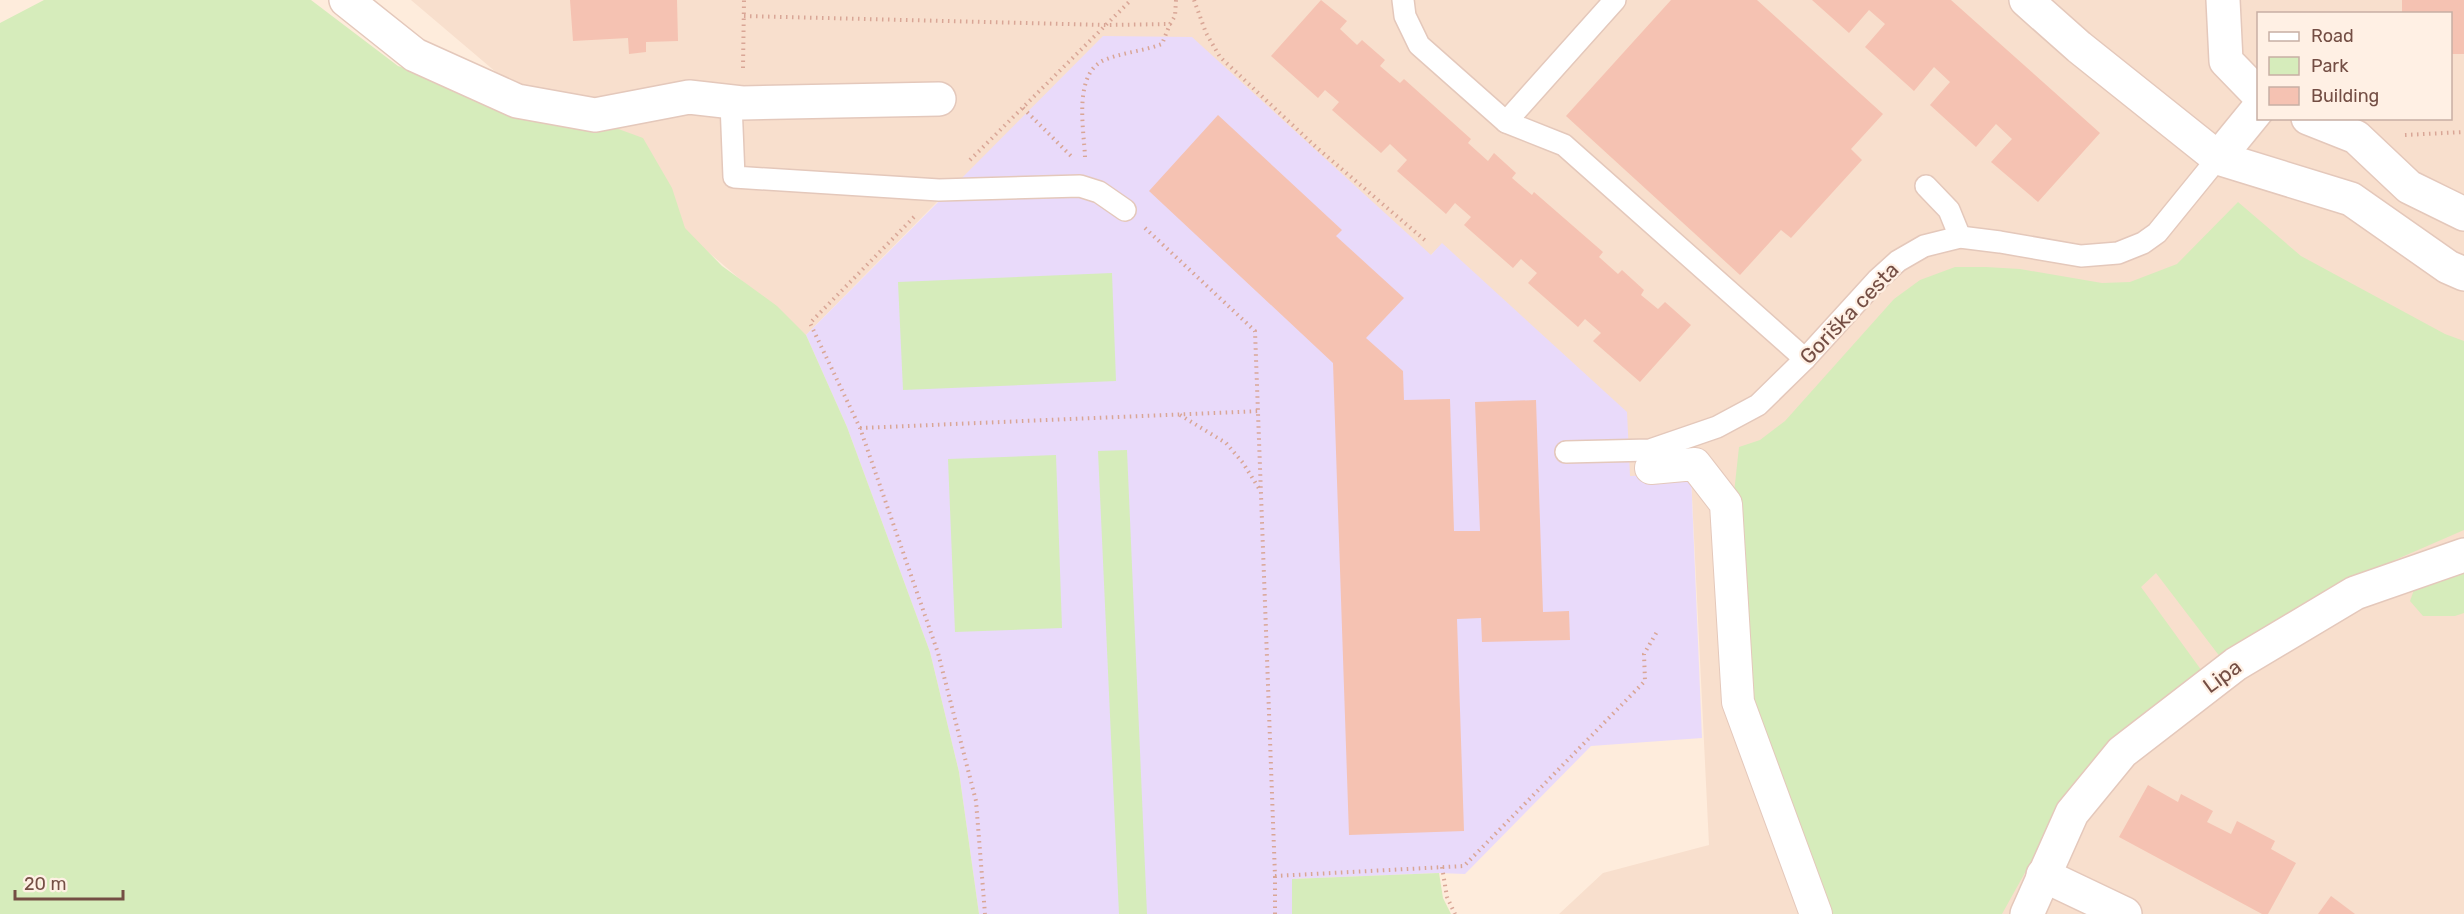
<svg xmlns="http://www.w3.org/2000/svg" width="2464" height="914" font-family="Rubik,sans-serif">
<rect width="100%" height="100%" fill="#feecdc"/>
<path fill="#f8dfcd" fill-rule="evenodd" d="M 411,0 L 2464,0 L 2464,914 L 1559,914 L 1603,873 L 1709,845 L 1691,475 L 1630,477 L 1489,288 L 1442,244 L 1431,255 L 938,201 L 806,335 ZM 2258,14 L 2450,14 L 2450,118 L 2258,118 Z"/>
<polygon fill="#e9dafa" points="1103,36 1192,37 1431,255 1442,243 1627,412 1630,476 1691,474 1702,738 1591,746 1465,874 1439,873 1292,879 1292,914 979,914 959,772 930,652 847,427 806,335"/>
<g fill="#d6ecbb">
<polygon points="44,0 311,0 398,66 495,99 583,116 643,138 672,188 685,228 722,266 777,306 806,335 847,427 930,652 959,772 979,914 0,914 0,23"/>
<polygon points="2238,202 2301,256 2445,334 2464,341 2464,530 2395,560 2227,666 2156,573 2141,587 2207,678 2061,808 2002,914 1813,914 1750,724 1733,502 1739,447 1760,440 1785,421 1894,299 1920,280 1955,267 1986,267 2020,269 2102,283 2130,282 2177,264"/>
<polygon points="1112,273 1116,381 903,390 898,282"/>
<polygon points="1127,450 1147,914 1119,914 1098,451"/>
<polygon points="1056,455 1062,628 955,632 948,459"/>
<polygon points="2464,561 2464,613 2455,616 2423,616 2410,601 2416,584"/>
<polygon points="1439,873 1443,898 1451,914 1292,914 1292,879"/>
</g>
<g fill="#f5c2b2">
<polygon points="570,0 677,0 678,41 646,42 646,52 629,54 628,38 573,41"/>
<polygon points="1321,0 1347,21 1340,29 1357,45 1362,40 1385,60 1380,66 1400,83 1404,79 1471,139 1468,143 1488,161 1494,153 1516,173 1512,178 1532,195 1534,192 1603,252 1599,257 1618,274 1622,270 1644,290 1641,295 1658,309 1665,302 1691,325 1640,382 1593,341 1601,333 1585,319 1578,327 1528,283 1537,273 1521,259 1513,268 1464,225 1471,217 1455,203 1446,214 1397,171 1407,160 1390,144 1381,153 1332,110 1339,102 1325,90 1318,98 1271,56"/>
<polygon points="1671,0 1757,0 1883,114 1851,149 1862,160 1791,238 1781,230 1740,275 1566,116"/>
<polygon points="1812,0 1951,0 2100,133 2038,202 1991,162 2012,139 1996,124 1976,147 1930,105 1950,82 1934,67 1914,91 1865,47 1885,24 1869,10 1849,33"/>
<polygon points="2402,0 2464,0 2464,54 2450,54 2450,14 2402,14"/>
<polygon points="1218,115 1342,230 1336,236 1404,298 1366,338 1403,371 1404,400 1450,399 1454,531 1480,531 1475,402 1536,400 1543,612 1569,611 1570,640 1482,642 1481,618 1457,619 1464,831 1349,835 1333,363 1149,191"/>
<polygon points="2148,785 2178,802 2181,794 2213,811 2207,822 2231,834 2237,821 2275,841 2271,849 2296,863 2268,914 2262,914 2119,837"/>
<polygon points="2331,896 2355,914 2318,914"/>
</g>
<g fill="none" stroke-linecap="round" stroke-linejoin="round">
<g stroke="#e4c8bb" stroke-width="24">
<g id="service">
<polyline points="1403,0 1405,16 1419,45 1506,122 1564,145 1805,359"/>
<polyline points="731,103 734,177 939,190 1080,186 1099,192 1125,210"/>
<polyline points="1506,122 1615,0"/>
<polyline points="1926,186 1949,210 1960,237"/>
<polyline points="1566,452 1650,450 1717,427 1758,405 1805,359 1877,280 1898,261 1924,246 1960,237 2000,242 2081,256 2118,253 2143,243 2157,233 2218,158"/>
</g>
</g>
<g stroke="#e4c8bb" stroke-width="34">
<polyline id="pedestrian" points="1651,468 1695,464 1726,504 1738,702 1816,914"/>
</g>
<g stroke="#e4c8bb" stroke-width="36">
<g id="minor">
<polyline points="346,0 415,55 517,101 595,115 689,97 742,103 939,99"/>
<polyline points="2223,0 2226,61 2258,94"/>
<polyline points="2308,118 2356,137 2409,187 2464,214"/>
<polyline points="2218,158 2258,109"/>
<polyline points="2043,875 2125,914"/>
<polyline points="2027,914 2072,813 2122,752 2236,664 2355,593 2464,555"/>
</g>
</g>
<g stroke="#e4c8bb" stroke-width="36">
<polyline id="tertiary" points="2026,0 2079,47 2218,158 2351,199 2448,267 2464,274"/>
</g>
<g stroke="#d9a696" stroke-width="4" stroke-dasharray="1.5 4.5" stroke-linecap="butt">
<polyline points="1194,0 1206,33 1220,57 1316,147 1427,242"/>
<polyline points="744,16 1106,25 1170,24 1175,16 1176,0"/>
<polyline points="743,68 744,0"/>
<polyline points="1023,108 1071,156"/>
<polyline points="2405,135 2464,132"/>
<path d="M 1085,157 C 1084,129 1072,71 1107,59 C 1125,52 1144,51 1162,44 L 1170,24"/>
<polyline points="970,160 1131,0"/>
<polyline points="914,217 810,323 860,428 938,653 976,801 985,914"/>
<polyline points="1145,228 1255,331 1275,876 1464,866 1645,681 1644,654 1658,630"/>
<polyline points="1180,415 1226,443 1243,463 1260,490"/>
<polyline points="860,428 1260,411"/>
<polyline points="1442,867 1447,897 1455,914"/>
<polyline points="1275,914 1275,876"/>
</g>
<use href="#service" stroke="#fff" stroke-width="21"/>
<use href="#pedestrian" stroke="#fff" stroke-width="32"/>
<use href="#minor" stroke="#fff" stroke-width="33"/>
<use href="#tertiary" stroke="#fff" stroke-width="33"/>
</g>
<g text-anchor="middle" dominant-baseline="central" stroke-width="4.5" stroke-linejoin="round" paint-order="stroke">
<g font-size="21" fill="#744e44" stroke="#fff0e4">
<text transform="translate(1849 313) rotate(-46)">Goriška cesta</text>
<text transform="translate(2222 676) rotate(-36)">Lipa</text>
</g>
</g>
<rect x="2257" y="12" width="195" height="108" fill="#fff0e4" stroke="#c7afa4" stroke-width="1.5"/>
<rect x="2269" y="32" width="30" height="9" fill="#ffffff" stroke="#c7afa4" stroke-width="1.5"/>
<text x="2311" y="42" font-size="18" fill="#744e44">Road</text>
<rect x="2269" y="57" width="30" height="18" fill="#d6ecbb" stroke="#c7afa4" stroke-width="1.5"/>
<text x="2311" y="72" font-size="18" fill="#744e44">Park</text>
<rect x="2269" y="87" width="30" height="18" fill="#f5c2b2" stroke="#c7afa4" stroke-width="1.5"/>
<text x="2311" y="102" font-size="18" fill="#744e44">Building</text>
<path d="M15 890v9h108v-9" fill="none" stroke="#744e44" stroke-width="3"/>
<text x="24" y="890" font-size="18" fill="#744e44" stroke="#fff0e4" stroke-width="4.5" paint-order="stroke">20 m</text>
</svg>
